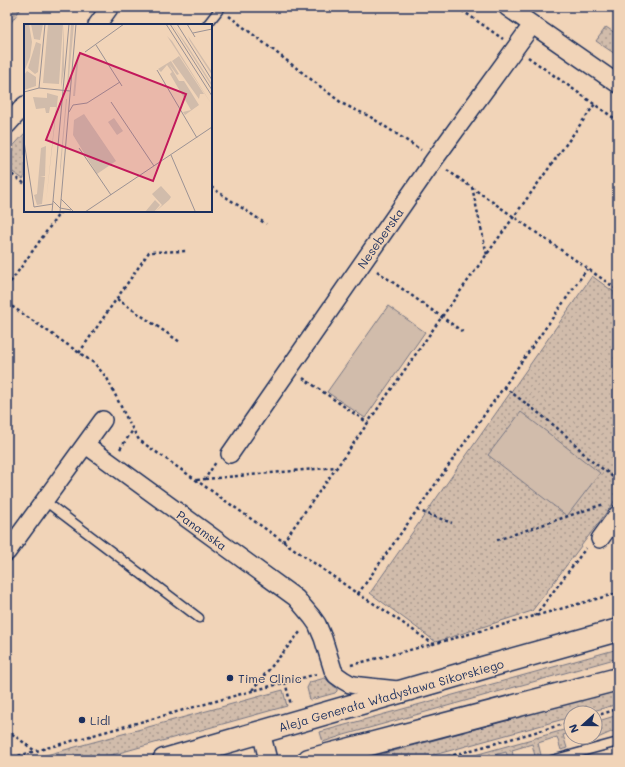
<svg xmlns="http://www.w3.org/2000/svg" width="625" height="767" font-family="Mali,sans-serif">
<defs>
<pattern id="grass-dots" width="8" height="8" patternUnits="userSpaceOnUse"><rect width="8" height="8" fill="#d1bcab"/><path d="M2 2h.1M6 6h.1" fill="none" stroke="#a9998e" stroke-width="1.8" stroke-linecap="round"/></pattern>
</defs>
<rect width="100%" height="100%" fill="#f1d4b8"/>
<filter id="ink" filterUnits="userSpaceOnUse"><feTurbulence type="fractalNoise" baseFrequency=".025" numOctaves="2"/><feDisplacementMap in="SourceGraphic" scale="8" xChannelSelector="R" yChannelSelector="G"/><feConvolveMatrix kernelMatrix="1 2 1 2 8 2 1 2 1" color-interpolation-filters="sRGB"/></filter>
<g filter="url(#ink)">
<g fill="url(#grass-dots)" stroke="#767684">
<polygon points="7,7 22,7 7,28"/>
<polygon points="606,27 618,35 618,56 596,41"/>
<polygon points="25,133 25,176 23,179 7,168 7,153"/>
<polygon points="592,276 618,295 618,497 532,611 436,642 370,593"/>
<polygon points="618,649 618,658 344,735 323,742 320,732"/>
<polygon points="325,678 337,689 337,691 335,693 310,700 307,688 310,682"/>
<polygon points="283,690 287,706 94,760 28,760"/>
<polygon points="618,691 618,704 586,713 571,713 571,717 416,760 361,760 530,714"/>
<polygon points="618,715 618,729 591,741 585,740 583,737 595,737 595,722"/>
<polygon points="571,728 571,733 563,735 567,748 561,750 557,737 538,743 541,755 538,757 535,756 532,744 512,750 514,760 509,760 506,752 476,760 457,760"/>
</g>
<g fill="#d1bcab" stroke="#767684">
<polygon points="388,306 425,332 365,418 327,392"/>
<polygon points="521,412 600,473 567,516 488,455"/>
</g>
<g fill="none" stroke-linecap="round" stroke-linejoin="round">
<g stroke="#1b2f5e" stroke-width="11">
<g id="lane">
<polyline points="207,25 221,7"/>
<polyline points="45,501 199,618"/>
<polyline points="552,760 618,742"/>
</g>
</g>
<g stroke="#1b2f5e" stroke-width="20">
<g id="street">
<polyline points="507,7 618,84"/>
<polyline points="97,25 110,7"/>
<polyline points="7,125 25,105"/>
<polyline points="86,445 296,598 312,617 317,624 323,638 333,670 336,675 343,680 350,684 360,686 398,690"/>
<polyline points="230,454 434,160 532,25"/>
<polyline points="600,539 618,514"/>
<polyline points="7,552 103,420"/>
<polyline points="261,732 268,760"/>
</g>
</g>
<g stroke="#1b2f5e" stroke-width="25">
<g id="primary">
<polyline points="164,760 486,667 618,630"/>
<polyline points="309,760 618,679"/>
</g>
</g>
<g stroke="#1b2f5e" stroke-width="2.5" stroke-dasharray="3 3" stroke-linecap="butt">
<polyline points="457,7 503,39"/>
<polyline points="229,16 343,104 369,116 421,150"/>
<polyline points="528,57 618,121"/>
<polyline points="447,170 618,290"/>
<polyline points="7,171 25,184"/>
<polyline points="211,187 266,224"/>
<polyline points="472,187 487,255"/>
<polyline points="377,271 463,332"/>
<polyline points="7,287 61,211"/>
<polyline points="117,299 180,342"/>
<polyline points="7,303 94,363 107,378 128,421 139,440 358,594 381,608 433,644"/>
<polyline points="79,353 149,252 187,251"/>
<polyline points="303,378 368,423"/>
<path d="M 504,387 C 524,402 545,417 564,434 C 573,441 580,450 588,458 C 598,467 611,472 618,484"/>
<polyline points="120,449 133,430"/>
<polyline points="205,479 337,467"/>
<polyline points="197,480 205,479 216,462"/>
<polyline points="417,510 452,523"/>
<polyline points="497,540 604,504"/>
<polyline points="283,542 337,467 441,318 595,104"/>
<polyline points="358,594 587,269"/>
<polyline points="535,616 586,548"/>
<polyline points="351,665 433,644 618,593"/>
<polyline points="285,682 291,705"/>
<polyline points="252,690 301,631"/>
<polyline points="595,716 618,709"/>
<polyline points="7,730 35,751"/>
<polyline points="7,759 252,691 317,674"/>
<polyline points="436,760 571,722"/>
</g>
<use href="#lane" stroke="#f1d4b8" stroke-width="8"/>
<use href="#street" stroke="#f1d4b8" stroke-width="17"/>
<use href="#primary" stroke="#f1d4b8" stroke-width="22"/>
</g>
</g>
<g fill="#1b2f5e" stroke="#f1d4b8" stroke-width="1.5">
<circle cx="230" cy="678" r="4"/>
<circle cx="82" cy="720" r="4"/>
</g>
<g text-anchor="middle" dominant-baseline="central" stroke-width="3" stroke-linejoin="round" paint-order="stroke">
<g font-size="12" fill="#1b2f5e" stroke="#f1d4b8">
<text transform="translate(380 238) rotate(-55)">Neseberska</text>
<text transform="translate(202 530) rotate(36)">Panamska</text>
<text transform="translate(391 695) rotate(-16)">Aleja Generała Władysława Sikorskiego</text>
</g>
<g font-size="12" fill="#1b2f5e" stroke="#f1d4b8" text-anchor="start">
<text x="238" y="678">Time Clinic</text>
<text x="90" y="720">Lidl</text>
</g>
</g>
<g transform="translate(24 24)">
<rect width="188" height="188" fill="#f1d4b8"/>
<path d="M 7,0 L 19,0 L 16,16 L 10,15 ZM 24,0 L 39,0 L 35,60 L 19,59 ZM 40,0 L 40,46 L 37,64 L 37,59 ZM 47,0 L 50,0 L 44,63 L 43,63 ZM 148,0 L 163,21 L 188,60 L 187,61 ZM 143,12 L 148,17 L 188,81 ZM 164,12 L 188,48 L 188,51 L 166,17 ZM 12,18 L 17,20 L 14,48 L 11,50 L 4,44 ZM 55,29 L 51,72 L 49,72 L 53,32 ZM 155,32 L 180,70 L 176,70 L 175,75 L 148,37 ZM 147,37 L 155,50 L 153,51 L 145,40 L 155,57 L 160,57 L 175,81 L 161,91 L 159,88 L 167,86 L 146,50 L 148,48 L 143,41 L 137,48 L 134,45 ZM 3,47 L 12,53 L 12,62 L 0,66 L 0,51 ZM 23,69 L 34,72 L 22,178 L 32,83 L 26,83 L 25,89 L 22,89 L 21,84 L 12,85 L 9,73 L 23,74 ZM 42,75 L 43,75 L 36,153 L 36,142 ZM 60,90 L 92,137 L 73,150 L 49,111 L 50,96 ZM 22,122 L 21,152 L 16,152 L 21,153 L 18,180 L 13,181 L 10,171 L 13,170 L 17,124 Z" fill="#d1bcab"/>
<path d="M 0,0 L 5,0 L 8,18 L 6,33 L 0,48 ZM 90,94 L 99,107 L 93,111 L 84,98 ZM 73,113 L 77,120 L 64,128 L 60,121 ZM 137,162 L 147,173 L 145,176 L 131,188 L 138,181 L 128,170 ZM 131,176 L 136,181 L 130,188 L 121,188 Z" fill="#d1bcab"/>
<path fill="none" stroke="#9b9294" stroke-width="1" d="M 142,0 L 188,72M 146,0 L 188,66M 153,0 L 188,56M 163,0 L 171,13M 169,9 L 188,5M 72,21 L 98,62M 61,28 L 100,0M 133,46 L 173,114M 15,64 L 21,0M 0,68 L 15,64 L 46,67M 87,78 L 130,142M 45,88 L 49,81 L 63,79 L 96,58M 0,117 L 10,183 L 29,180M 55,124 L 87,171M 147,131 L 171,187M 37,175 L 50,188M 29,177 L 36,184 L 47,186M 28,188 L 45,0M 36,188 L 52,0M 61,188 L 188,103"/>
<path fill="#c2185b" fill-opacity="0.15" stroke="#c2185b" stroke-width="2" d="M 56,29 L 162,70 L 129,157 L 22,116 Z"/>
<rect width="188" height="188" fill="none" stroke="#1b2f5e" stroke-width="2"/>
</g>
<rect width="625" height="767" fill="none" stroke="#f1d4b8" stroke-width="24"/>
<rect x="12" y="12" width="601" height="743" fill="none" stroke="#1b2f5e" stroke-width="1.5" filter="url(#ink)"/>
<g transform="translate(583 725) rotate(249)"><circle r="19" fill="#f1d4b8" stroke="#9b9294"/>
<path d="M0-3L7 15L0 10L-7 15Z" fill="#1b2f5e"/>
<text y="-6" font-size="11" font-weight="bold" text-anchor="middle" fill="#1b2f5e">N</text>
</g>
</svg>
